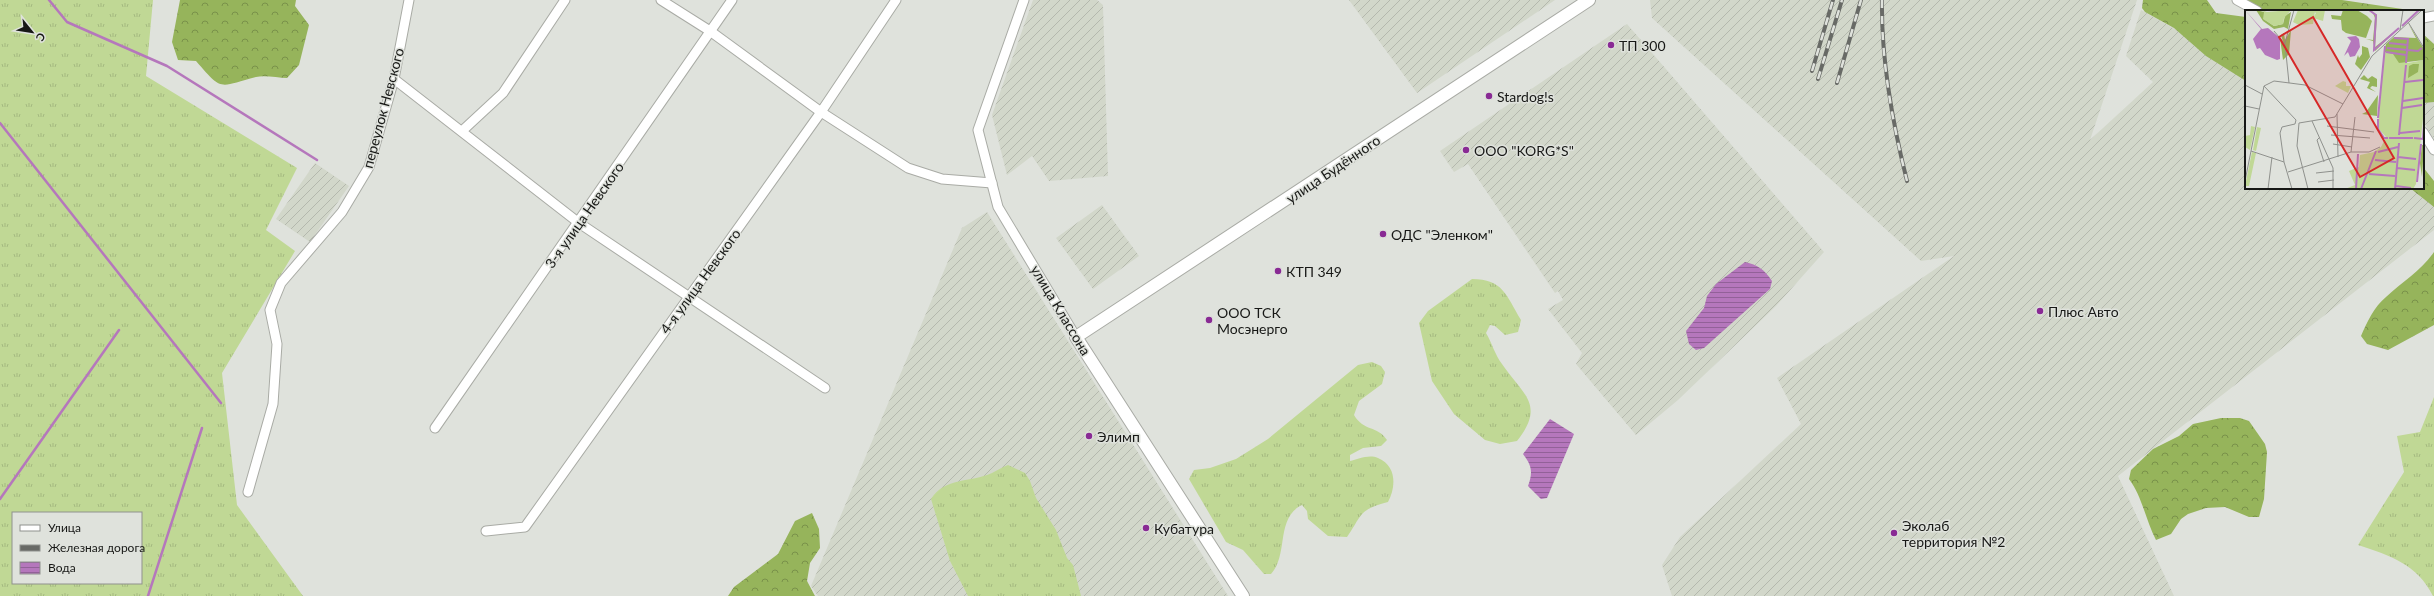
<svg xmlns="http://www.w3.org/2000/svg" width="2434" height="596" font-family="Lato,sans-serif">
<defs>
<pattern id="industrial-furrows" width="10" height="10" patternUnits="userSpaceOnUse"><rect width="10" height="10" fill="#d2d7ca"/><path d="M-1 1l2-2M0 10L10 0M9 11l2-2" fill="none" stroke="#b4b8ad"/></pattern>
<pattern id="grass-tufts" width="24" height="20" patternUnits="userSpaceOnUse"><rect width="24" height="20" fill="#c0d895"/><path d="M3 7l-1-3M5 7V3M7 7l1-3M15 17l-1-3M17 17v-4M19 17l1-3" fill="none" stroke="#a4b980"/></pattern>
<pattern id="forest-crowns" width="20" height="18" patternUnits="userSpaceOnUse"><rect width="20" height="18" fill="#96b45b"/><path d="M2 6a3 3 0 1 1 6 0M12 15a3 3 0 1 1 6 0" fill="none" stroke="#79914a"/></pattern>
<pattern id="water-rules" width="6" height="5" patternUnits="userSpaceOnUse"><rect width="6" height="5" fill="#b577bc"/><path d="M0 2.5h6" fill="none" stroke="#926198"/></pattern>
</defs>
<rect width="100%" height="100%" fill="#dfe2dc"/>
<g fill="url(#industrial-furrows)">
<polygon points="1033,0 1097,0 1103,5 1108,176 1049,181 1032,156 1007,175 992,115"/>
<polygon points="1349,0 1555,0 1417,93"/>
<polygon points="1650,0 2137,0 2090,140 2153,82 2126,56 2141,10 2246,69 2246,188 2423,188 2434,199 2434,230 2118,476 2174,596 1672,596 1662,565 1680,537 1801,424 1777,378 1954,256 1921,261 1652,18"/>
<polygon points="1627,24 1824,252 1776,306 1678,400 1636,435 1576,364 1582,353 1548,309 1563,300 1558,291 1555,293 1468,164 1454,172 1440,151"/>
<polygon points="2434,48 2434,139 2423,121 2423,72"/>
<polygon points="315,163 349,186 310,242 276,219"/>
<polygon points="1102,205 1139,256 1093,289 1056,238"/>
<polygon points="987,212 1228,596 818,596 811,586 962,228"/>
</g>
<g fill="url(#grass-tufts)" fill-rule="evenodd">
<path d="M 0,0 L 153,0 L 146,76 L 297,168 L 266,230 L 295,251 L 222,373 L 237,505 L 303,596 L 0,596 ZM 13,513 L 141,513 L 141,583 L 13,583 Z"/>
<path d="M 1472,279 C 1503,279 1506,295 1521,320 L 1518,332 L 1505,335 L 1495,326 L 1490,325 L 1486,333 C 1492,343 1495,355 1502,364 C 1523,395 1546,404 1517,441 L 1500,444 L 1485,440 L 1454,414 L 1432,381 L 1419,323 L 1428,311 Z"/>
<path d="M 1372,362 L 1381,366 L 1385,372 L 1382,384 L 1359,401 L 1354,415 C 1364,432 1377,425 1387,440 L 1381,446 L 1363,448 L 1350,455 L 1350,461 C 1358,459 1369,454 1378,458 C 1397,466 1396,487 1388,502 C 1358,510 1363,514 1347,537 L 1328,536 L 1308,519 L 1307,511 L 1302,505 C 1275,518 1289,555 1271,574 L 1264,574 L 1243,550 L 1226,542 L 1189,479 L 1194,470 L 1210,468 L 1236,459 L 1268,439 L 1358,365 Z"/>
<path d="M 2434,397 L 2434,596 L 2433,596 C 2417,564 2391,556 2358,545 L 2404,472 L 2397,436 L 2420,432 Z"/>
<path d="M 1008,465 L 1025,473 L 1030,481 L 1036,498 L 1056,530 L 1067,558 L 1073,565 L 1081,596 L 968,596 L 950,561 L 931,499 C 945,477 970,483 992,473 C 998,470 1002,467 1008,465 Z"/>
</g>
<g fill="url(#forest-crowns)">
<path d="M 180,0 L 296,0 L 295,6 L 309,25 L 299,65 L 287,78 C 278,78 265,75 256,77 C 218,87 223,92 196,61 L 178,60 L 172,42 Z"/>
<polygon points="2143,0 2207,0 2216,13 2246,17 2246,81 2206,56 2174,28 2145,12 2142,8"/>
<polygon points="2245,0 2342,0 2416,11 2265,11"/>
<polygon points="2423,34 2434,44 2434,102 2423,103"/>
<polygon points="2423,167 2434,181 2434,207 2410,188 2423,188"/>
<path d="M 2434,252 L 2434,325 L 2388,350 L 2367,344 L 2361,336 C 2367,322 2374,307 2386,297 C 2402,282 2422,270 2434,252 Z"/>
<path d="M 2221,418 L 2240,418 L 2249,421 L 2265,444 L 2267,452 L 2264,499 L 2259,517 L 2249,517 L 2225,507 L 2206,508 L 2188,514 L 2181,519 L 2171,534 L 2156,540 C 2146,521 2142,496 2129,479 L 2131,470 L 2153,449 L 2179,436 L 2193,424 Z"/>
<polygon points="812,513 819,529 820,548 810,563 807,581 815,596 728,596 734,587 778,554 795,521"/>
</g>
<g fill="url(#water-rules)">
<path d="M 1745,262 C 1758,265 1764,269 1772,281 L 1770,289 L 1704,348 L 1696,350 L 1689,344 L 1686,331 L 1704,308 L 1707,296 L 1716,284 Z"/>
<path d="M 1550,419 L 1574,434 L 1547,498 L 1541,499 L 1528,486 C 1533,472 1532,466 1523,454 Z"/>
</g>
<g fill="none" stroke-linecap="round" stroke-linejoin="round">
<g stroke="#b577bc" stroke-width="2.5">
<polyline points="49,0 67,22 167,66 317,160"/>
<polyline points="0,123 221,403"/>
<polyline points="0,499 119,330"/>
<polyline points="148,596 202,428"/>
</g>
<g stroke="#a9aba5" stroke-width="11">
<g id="minor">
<polyline points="661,0 710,31 821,112 908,168 942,179 992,183"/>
<polyline points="1024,0 978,130 998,207 1076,337"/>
<polyline points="2237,0 2257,11"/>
<polyline points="2423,18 2434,16"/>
<polyline points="394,79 579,223 825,388"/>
<polyline points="462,131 503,93 565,0"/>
<polyline points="2423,132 2434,150"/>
<polyline points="435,428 732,0"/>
<polyline points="248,492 273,404 277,344 270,310 281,283 342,212 369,167 394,79 409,0"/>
<polyline points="486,531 525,527 821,112 896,0"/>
</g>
</g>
<g stroke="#a9aba5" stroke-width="14">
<polyline id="tertiary" points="1243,596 1076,337 1589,0"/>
</g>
<use href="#minor" stroke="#fff" stroke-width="9"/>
<use href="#tertiary" stroke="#fff" stroke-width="12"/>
<g stroke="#686a66" stroke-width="4">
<g id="rail">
<path d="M 1882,0 C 1881,61 1892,121 1907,181"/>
<polyline points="1812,71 1833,0"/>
<polyline points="1818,79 1842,0"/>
<polyline points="1837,83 1861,0"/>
</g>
</g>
<use href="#rail" stroke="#dfe2dc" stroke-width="2.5" stroke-dasharray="8" stroke-linecap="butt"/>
</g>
<g fill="#892a94" stroke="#dfe2dc" stroke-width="1.5">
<circle cx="1611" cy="45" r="4"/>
<circle cx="1489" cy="96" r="4"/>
<circle cx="1466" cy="150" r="4"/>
<circle cx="1383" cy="234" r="4"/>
<circle cx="1278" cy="271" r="4"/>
<circle cx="2040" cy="311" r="4"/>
<circle cx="1209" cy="320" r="4"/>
<circle cx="1089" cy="436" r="4"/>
<circle cx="1146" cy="528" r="4"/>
<circle cx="1894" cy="533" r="4"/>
</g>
<g text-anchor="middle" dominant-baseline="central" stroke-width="3" stroke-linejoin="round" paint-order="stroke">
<g font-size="14" fill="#171816" stroke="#dfe2dc" text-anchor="start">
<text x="1619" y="45">ТП 300</text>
<text x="1497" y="96">Stardog!s</text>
<text x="1474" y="150">ООО "KORG*S"</text>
<text x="1391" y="234">ОДС "Эленком"</text>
<text x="1286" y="271">КТП 349</text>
<text x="2048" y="311">Плюс Авто</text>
<text x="1217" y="312">ООО ТСК<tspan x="1217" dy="16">Мосэнерго</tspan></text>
<text x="1097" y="436">Элимп</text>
<text x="1902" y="525">Эколаб<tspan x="1902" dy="16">территория №2</tspan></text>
<text x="1154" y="528">Кубатура</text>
</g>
<g font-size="14" fill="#171816" stroke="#dfe2dc">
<text transform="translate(383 108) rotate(-75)">переулок Невского</text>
<text transform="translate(1333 169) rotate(-34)">улица Будённого</text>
<text transform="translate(584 215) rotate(-55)">3-я улица Невского</text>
<text transform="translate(700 281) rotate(-54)">4-я улица Невского</text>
<text transform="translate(1061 310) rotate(59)">улица Классона</text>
</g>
</g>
<g transform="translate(2245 10)">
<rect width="179" height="179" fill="#dfe2dc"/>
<path d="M 53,0 L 70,1 L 68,14 L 54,15 L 48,12 ZM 139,42 L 148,44 L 163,53 L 179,50 L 179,99 L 171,174 L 168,179 L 100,179 L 110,175 L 104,161 L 114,157 L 115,145 L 129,142 L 136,137 L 141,127 L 133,118 ZM 98,71 L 101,72 L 101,76 L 106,76 L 103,83 L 90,76 ZM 6,116 L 10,117 L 5,140 L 0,137 L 0,126 L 5,125 ZM 12,117 L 16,118 L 11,141 L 8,140 ZM 7,142 L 11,143 L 4,176 L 0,176 Z" fill="#c0d895"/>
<path d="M 11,0 L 19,2 L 19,9 L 29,16 L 38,14 L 40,6 L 46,2 L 43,19 L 39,17 L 29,19 L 18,11 ZM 98,0 L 112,0 L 122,6 L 127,11 L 121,28 L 101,23 L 97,20 L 96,10 L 87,9 L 86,5 L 96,6 ZM 128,3 L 132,5 L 130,37 L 154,18 L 130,41 L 128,31 L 121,29 L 128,30 L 130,8 ZM 163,13 L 179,39 L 179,50 L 154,53 L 148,44 L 139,42 L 141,34 L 149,27 L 171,28 ZM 46,20 L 44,44 L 38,50 L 35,28 L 41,41 L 36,25 L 39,23 L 40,30 ZM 117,36 L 123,38 L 125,47 L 116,60 L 110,54 L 113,45 L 114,48 L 117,44 ZM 168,54 L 174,54 L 173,62 L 163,68 L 164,56 ZM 119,65 L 123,69 L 127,66 L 132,69 L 132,77 L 127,76 L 125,78 L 131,82 L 122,78 L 125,72 L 115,69 ZM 133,85 L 132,106 L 117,104 L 121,102 ZM 177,135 L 179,135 L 177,167 L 175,153 Z" fill="#96b45b"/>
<path d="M 16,0 L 22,2 L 46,0 L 39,8 L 38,14 L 29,16 L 18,9 L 19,2 ZM 65,0 L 80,0 L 78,11 L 68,8 L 71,3 Z" fill="#c0d895"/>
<path d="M 0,0 L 17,19 L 23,18 L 35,28 L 35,49 L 32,50 L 20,45 L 15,38 L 12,39 L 8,29 L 16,19 ZM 111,26 L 114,29 L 115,37 L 110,46 L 105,47 L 103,42 L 99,46 L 106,31 L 102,27 Z" fill="#b577bc"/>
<path fill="none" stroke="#b577bc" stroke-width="2" d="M 124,0 L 131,5 L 129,40 L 154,18M 157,16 L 174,0M 149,28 L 163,29M 144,33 L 163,35M 142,38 L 173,41 L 177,38M 141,42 L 161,45M 161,53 L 163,28M 160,72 L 178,70M 158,91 L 178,88M 157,98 L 177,95M 133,108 L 140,36M 133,109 L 133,119 L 139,128 L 143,128M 155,123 L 175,121M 154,125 L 161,55M 144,128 L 168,128M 169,128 L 178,129 L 179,116M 133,142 L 153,137M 153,147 L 171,149M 130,150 L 151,152M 152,158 L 170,160M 124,164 L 150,166M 172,172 L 176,134M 151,176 L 166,178M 111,179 L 113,144M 116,179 L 131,141M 150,179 L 154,133"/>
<path fill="none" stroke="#8f918d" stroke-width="1" d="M 163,12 L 179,38M 155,20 L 158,0M 29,21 L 40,34 L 44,73M 40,33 L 49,0M 0,75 L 17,84M 19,76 L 51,110M 0,96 L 14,99M 92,104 L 93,147M 67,111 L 88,158 L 88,179M 54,113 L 90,107 L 127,46 L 177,0M 54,113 L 52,136 L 63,179M 82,116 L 129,122M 86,125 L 125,128M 75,127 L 72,130 L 79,152M 88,134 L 107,137M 6,141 L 39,152 L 47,179M 106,142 L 110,107M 39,152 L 35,123 L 37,117 L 50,114 L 51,110M 43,162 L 106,142 L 124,142 L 135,137M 71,163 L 89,161M 0,171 L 19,76 L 29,71 L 60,75 L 98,94M 73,172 L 89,170M 23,179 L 27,147"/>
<path fill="#d62828" fill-opacity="0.15" stroke="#d62828" stroke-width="2" d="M 68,7 L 149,148 L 115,167 L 34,27 Z"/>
<rect width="179" height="179" fill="none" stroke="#171816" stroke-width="2"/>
</g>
<rect x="12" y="512" width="130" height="72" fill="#dfe2dc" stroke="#8f918d"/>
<rect x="20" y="525" width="20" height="6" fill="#ffffff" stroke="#8f918d"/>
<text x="48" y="532" font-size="12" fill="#171816">Улица</text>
<rect x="20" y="545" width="20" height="6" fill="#686a66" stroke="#8f918d"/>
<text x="48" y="552" font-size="12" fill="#171816">Железная дорога</text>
<rect x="20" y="562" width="20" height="12" fill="url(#water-rules)" stroke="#8f918d"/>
<text x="48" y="572" font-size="12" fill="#171816">Вода</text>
<g transform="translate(32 32) rotate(120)" stroke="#dfe2dc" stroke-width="3" paint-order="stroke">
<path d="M0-3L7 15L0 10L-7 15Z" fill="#171816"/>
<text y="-6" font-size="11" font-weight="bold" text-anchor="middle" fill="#171816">С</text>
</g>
</svg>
